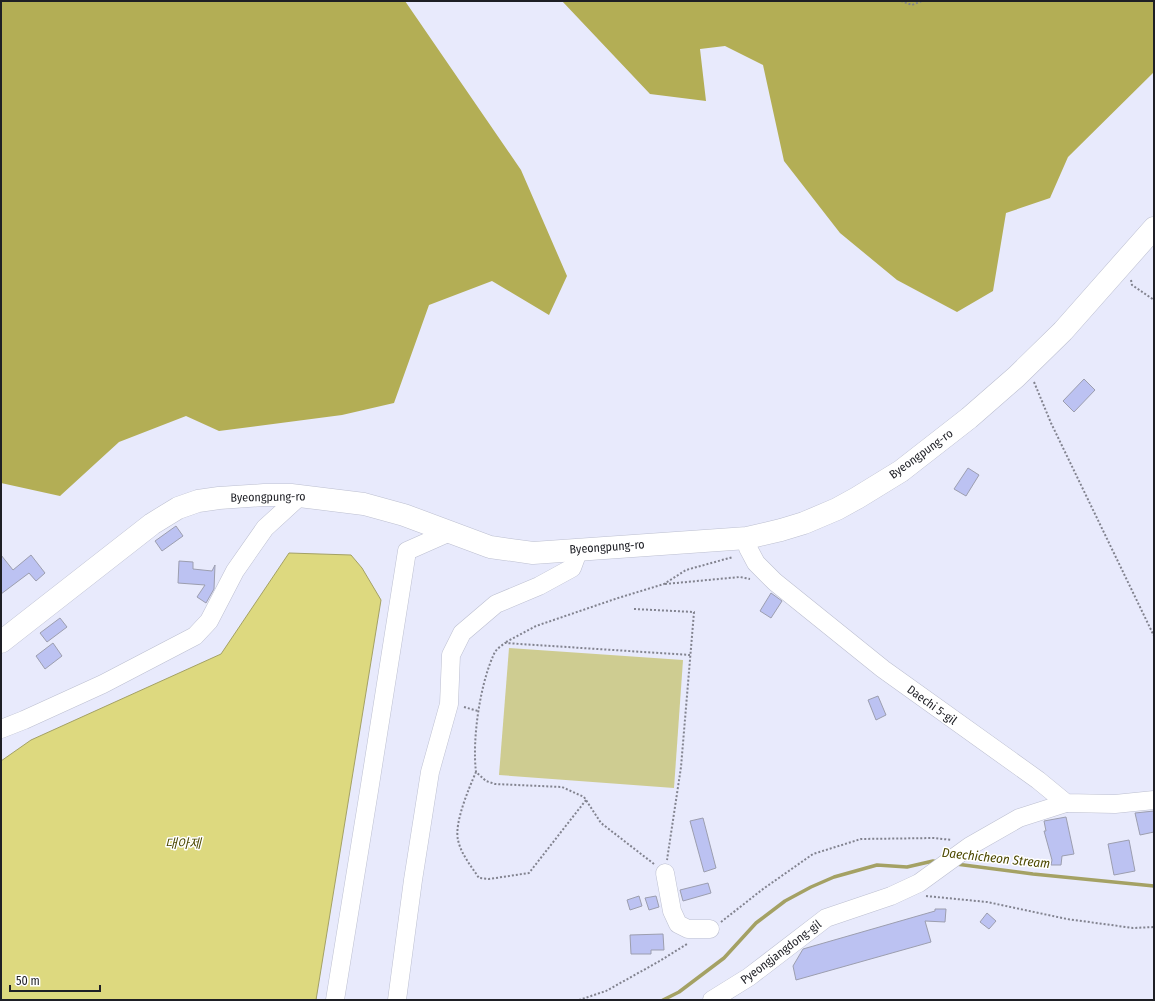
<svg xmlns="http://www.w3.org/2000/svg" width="1155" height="1001" font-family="'Fira Sans Condensed','Noto Sans KR',sans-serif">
<rect width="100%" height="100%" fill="#e8eafc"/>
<polygon fill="#cecc91" points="509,648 683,660 674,788 499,775"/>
<g fill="#b3ae55">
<polygon points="1,1 405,1 521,170 567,276 549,315 492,281 429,305 394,403 342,415 219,431 186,416 119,442 60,496 1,483"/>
<polygon points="562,1 1154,1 1154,72 1068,157 1050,198 1006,213 993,291 957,312 897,280 840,233 784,161 763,65 725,46 700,49 706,101 650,94"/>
</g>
<polygon fill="#ddd97f" stroke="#a4a164" points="289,553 351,555 362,568 381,600 316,1000 1,1000 1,761 31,740 221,654"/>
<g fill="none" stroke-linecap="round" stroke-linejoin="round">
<g stroke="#a4a164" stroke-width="3.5">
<polyline points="956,864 1033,874 1154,886"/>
<polyline points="663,1000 679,992 724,958 756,923 785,901 811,887 834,877 877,865 907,867 933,861 938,862"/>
</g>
</g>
<g fill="#bcc2f2" stroke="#9c9eaf">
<polygon points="1084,379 1095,390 1074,412 1063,401"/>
<polygon points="968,468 979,475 966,496 954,489"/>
<polygon points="176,526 183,536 162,551 155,541"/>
<polygon points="1,555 13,570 31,555 45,573 36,581 29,573 1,594"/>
<polygon points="179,561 193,562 193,569 212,571 215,565 214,589 206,603 197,597 205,585 178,583"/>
<polygon points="771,593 782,601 771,618 760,611"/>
<polygon points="60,618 67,627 47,642 40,633"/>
<polygon points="53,643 62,656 45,669 36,656"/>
<polygon points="878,696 886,715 876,720 868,700"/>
<polygon points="1154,811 1154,832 1140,835 1135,813"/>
<polygon points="1066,817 1074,854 1062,856 1061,865 1051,865 1052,860 1044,831 1046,831 1044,821"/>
<polygon points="703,818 716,868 704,872 690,821"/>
<polygon points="1129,840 1135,871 1114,875 1108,844"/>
<polygon points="708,883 711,893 683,901 680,890"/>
<polygon points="639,896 642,906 630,910 627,900"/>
<polygon points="656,896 659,907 649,910 645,898"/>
<polygon points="935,909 946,909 945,922 925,921 931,942 796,980 793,966 803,949 935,911"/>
<polygon points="987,913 996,921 989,929 980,922"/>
<polygon points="663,934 664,950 651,950 651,954 631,954 630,935"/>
</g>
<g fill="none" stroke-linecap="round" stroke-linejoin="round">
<g stroke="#bcbfd0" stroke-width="19">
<g id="minor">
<polyline points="747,538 748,548 756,563 775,582 883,669 1038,780 1066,803 1115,804 1154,800"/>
<polyline points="1,729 24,720 103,684 195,636 209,621 235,571 265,528 300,496"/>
<polyline points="665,873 672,911 678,924 688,929 710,929"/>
<polyline points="335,1000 369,791 407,551 450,532"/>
<polyline points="397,1000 413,880 430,772 449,704 451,655 462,633 496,604 539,586 572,568 579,549"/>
<polyline points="712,1000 749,977 826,918 891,896 919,883 970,846 1019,818 1066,803"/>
</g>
</g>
<g stroke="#bcbfd0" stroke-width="23">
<polyline id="major" points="1,642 152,524 178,508 198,501 219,498 264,495 291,495 364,504 404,515 490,547 533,553 747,538 781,530 804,523 837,509 857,498 901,471 969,418 1016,377 1063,331 1154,228"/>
</g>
<g stroke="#82838f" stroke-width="2" stroke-dasharray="2 2" stroke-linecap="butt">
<polyline points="901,1 912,5 922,1"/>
<polyline points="1131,280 1132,285 1154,300"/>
<polyline points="1034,382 1051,423 1154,636"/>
<polyline points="665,584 740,577 750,579"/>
<polyline points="634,609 694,612 681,767 667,860"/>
<polyline points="506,642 536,626 618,598 664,584 686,570 733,557"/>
<polyline points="464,707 478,711"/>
<path d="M 476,772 C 469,788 454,823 458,840 C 461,854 471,866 479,878 L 489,879 L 529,873 L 586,800"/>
<path d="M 654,864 L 601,823 L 584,797 L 562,787 L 495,784 L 486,781 L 476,772 C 472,739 480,684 494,654 C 496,649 501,646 505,643 L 690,655"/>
<polyline points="926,896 987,902 1067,919 1133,928 1154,927"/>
<polyline points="721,922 763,889 813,854 861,839 934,838 952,840"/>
<polyline points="579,1000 606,991 658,962 687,944"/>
</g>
<use href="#minor" stroke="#fff" stroke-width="18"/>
<use href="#major" stroke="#fff" stroke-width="22"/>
</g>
<g text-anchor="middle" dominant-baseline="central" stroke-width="3" stroke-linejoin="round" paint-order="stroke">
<g font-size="12" fill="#1e1f25" stroke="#fff">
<text transform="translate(921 454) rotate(-36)">Byeongpung-ro</text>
<text transform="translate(268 497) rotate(-1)">Byeongpung-ro</text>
<text transform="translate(607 547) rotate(-4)">Byeongpung-ro</text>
<text transform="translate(932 705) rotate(36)">Daechi 5-gil</text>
<text transform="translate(781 952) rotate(-37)">Pyeongjangdong-gil</text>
</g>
<g font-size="13" font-style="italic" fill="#4d4900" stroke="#fff">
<text x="183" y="843">대아제</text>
<text transform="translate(996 858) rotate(6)">Daechicheon Stream</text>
</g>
</g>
<rect width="1155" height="1001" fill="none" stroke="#1e1f25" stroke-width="4"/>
<path d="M10 985v6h90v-6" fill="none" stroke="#1e1f25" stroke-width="2"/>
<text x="16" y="985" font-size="12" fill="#1e1f25" stroke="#ffffff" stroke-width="3" paint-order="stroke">50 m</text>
</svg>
